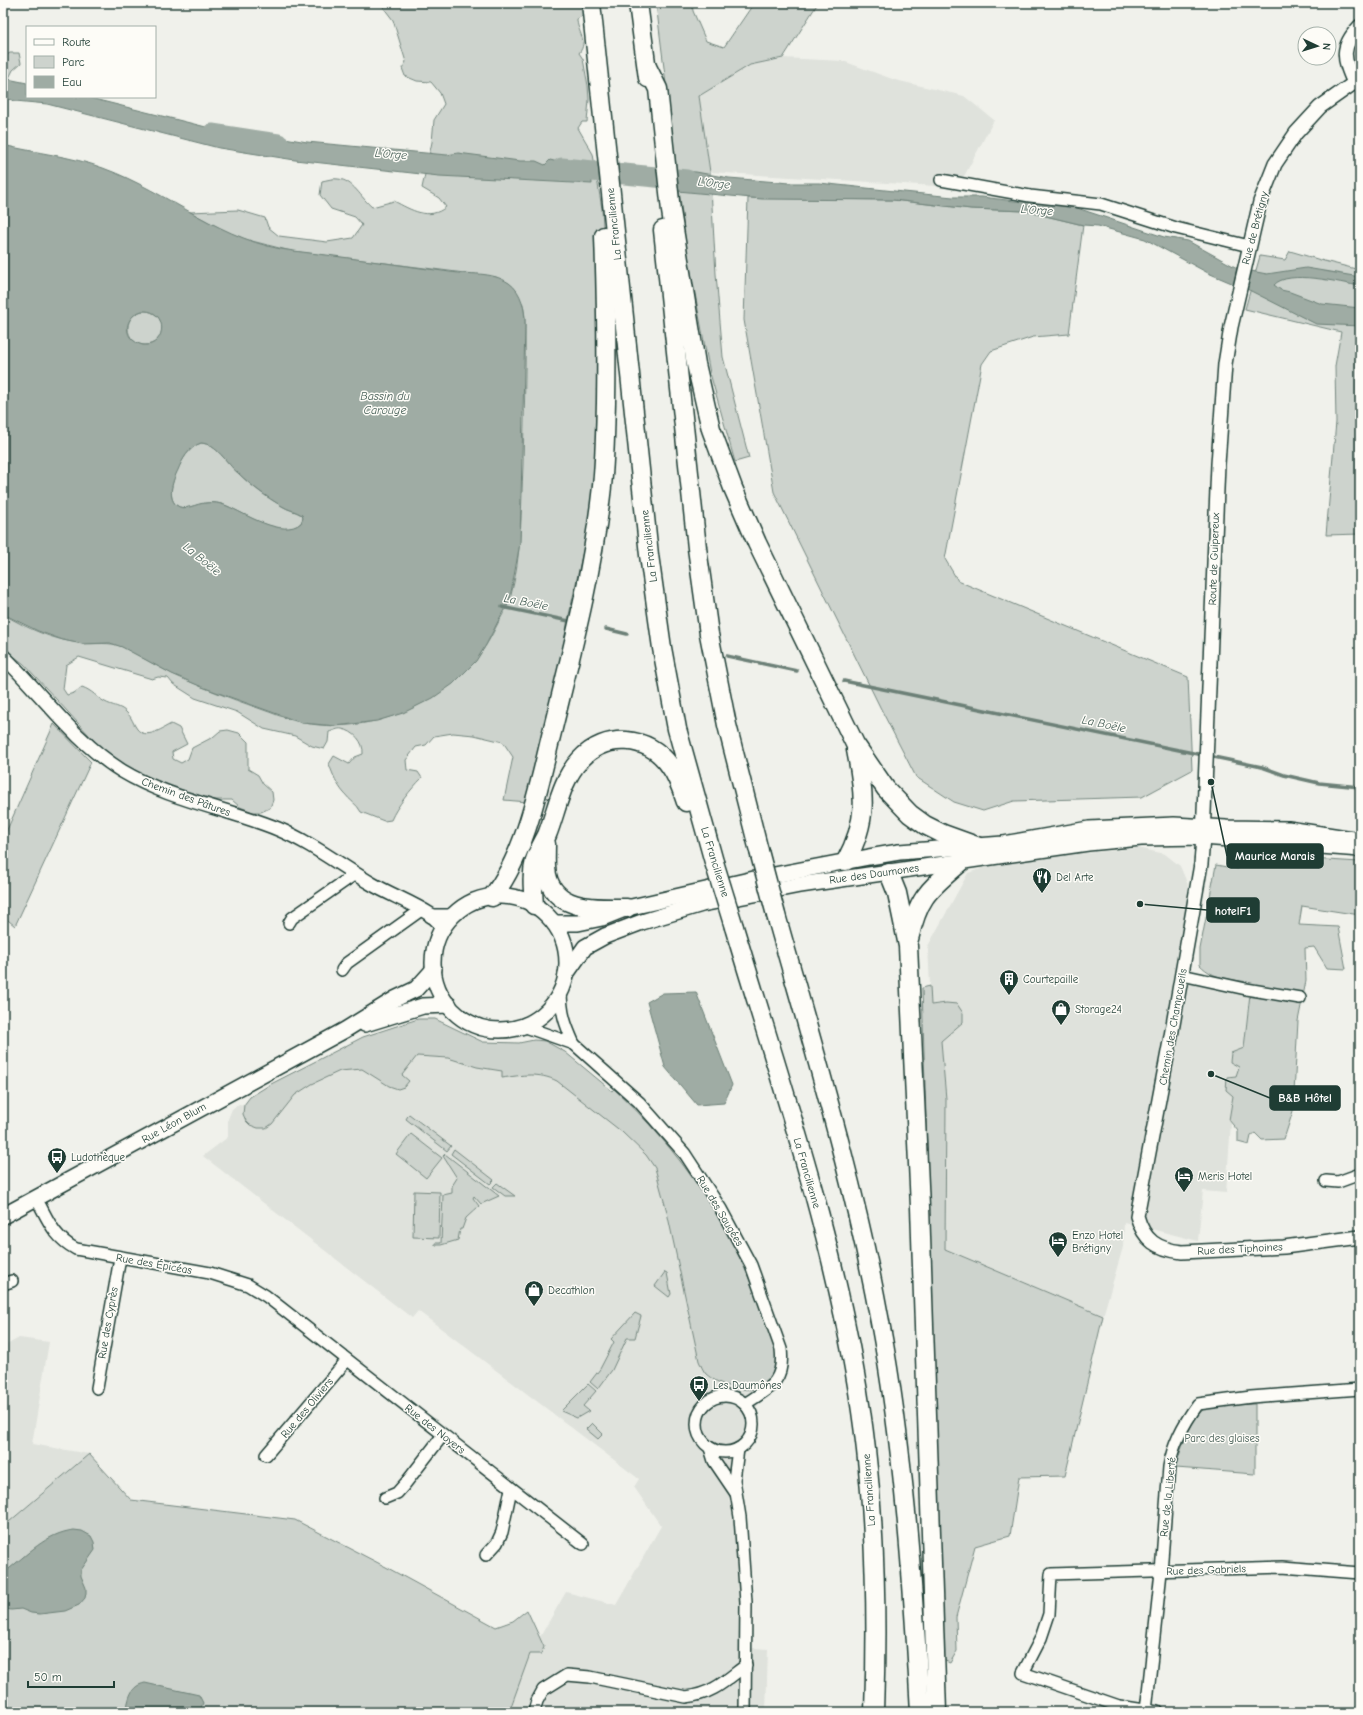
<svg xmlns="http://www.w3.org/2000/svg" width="1363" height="1715" font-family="'Comic Neue',sans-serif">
<rect width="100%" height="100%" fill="#f0f1eb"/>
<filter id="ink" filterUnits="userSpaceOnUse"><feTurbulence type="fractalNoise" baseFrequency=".025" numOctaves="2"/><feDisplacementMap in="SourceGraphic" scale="8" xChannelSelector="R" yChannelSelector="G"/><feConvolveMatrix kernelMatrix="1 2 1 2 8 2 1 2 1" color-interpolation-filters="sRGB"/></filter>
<g filter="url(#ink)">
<g fill="#dfe2dc">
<polygon points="783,58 843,61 895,80 964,96 994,120 961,182 938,177 936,186 710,172 699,96 750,65"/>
<polygon points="1138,848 1165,854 1180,866 1188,885 1182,975 1250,994 1244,1048 1231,1054 1230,1062 1239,1067 1236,1076 1227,1077 1233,1096 1229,1120 1231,1123 1226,1193 1203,1191 1198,1241 1124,1222 1123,1247 1103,1316 945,1249 946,1099 941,1041 943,1003 931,1005 928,946 968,873 1003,861"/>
<polygon points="418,1019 435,1019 483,1042 519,1043 534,1040 545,1041 565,1052 612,1091 614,1089 652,1127 681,1160 697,1183 721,1223 763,1386 729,1501 734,1512 740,1618 740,1647 768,1649 766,1712 509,1712 530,1654 544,1647 540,1637 566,1592 616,1605 661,1526 634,1487 639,1479 418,1311 412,1318 203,1156 228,1137 228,1119 232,1109 239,1104 244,1105 250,1097 271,1084 363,1037"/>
<polygon points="19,1338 49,1342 32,1444 89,1454 3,1527 3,1347"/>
</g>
<g fill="#cdd3cd" stroke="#768880">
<path d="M 380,3 L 582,3 L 585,9 L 582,16 L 577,19 C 577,32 589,41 579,53 L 583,59 L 588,86 L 589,100 L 587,122 L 582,122 L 578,128 L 593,154 L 602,209 L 608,311 L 606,375 L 596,390 L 604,400 L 589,524 L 567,624 L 562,660 L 528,802 L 504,800 L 513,757 L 503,742 L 474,735 L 453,733 L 434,736 L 426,745 L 416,747 L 406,760 L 407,770 L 418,772 L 422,778 C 411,789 397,806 391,820 L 384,821 L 361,812 C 357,804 350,801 344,793 C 337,785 333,775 329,764 L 334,756 L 349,764 L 355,757 L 363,754 C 364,742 354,731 342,729 C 338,728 333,731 329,732 L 328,742 L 324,749 L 312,746 L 295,736 L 264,729 L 237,712 L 195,698 L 173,684 L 168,678 L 158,677 L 152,679 L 79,657 L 66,665 L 63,689 L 67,695 L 74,693 L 82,687 C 93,691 96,697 105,702 C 112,706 121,706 127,713 C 132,717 133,724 137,729 C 146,740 161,729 171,724 L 179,728 L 187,744 L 172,752 L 173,759 L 181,763 L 188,759 L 192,748 L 213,737 L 220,731 L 228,730 L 239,733 L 248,742 L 248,769 L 258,775 L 263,784 L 272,792 L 273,800 L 270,808 L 261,812 L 253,812 L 240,807 L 232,800 L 201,800 L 130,769 L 99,746 L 24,664 L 3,648 L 3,614 C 26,628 53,640 80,643 C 95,645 110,641 123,647 C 140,656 156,666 173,674 C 201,687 229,698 258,708 C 273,713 288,720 304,723 C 344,730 382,723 418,705 C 455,686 478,664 496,627 C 500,618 507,609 510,599 C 522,556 521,510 523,465 C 524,416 526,366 525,317 L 523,304 L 510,284 L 496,277 L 291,251 L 248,240 L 229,233 L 190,212 L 238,210 L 265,218 L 268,227 L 279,236 L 327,242 L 353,238 L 362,225 L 355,217 L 331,209 L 320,195 L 322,181 C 327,180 333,178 338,179 C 353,180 361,198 372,207 L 394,201 C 411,210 429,221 446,207 L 439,198 L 422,188 L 432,142 L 434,120 L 444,104 L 440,93 L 431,82 L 417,81 L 405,76 L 402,68 L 406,62 L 393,20 Z"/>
<polygon points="656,3 692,3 693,11 706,41 724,47 754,3 818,3 783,58 750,65 699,96 710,172 716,274 723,357 749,458 735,462 710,373 686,246"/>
<polygon points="10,53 19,53 21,63 13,70 9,78 3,77 5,56"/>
<polygon points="748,198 893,200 971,209 1025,211 1083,225 1069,334 1033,337 991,351 982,364 945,559 958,581 1188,677 1192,770 1142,797 1014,801 983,811 954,802 916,777 882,711 774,492 744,320"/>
<polygon points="1290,251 1324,261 1360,270 1360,534 1326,535 1336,422 1335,366 1341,332 1245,309 1260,256 1285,260"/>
<circle cx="145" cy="328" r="17"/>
<path d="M 201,443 C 217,444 226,463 238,473 C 251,486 266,497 282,506 C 288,510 295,511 302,515 L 303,518 L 301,523 C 283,540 244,513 227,506 C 220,503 213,502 206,503 C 196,504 184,512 176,505 C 167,496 173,480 177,470 C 182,460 189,447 201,443 Z"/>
<polygon points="54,724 91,762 15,926 3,916 3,839"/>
<path d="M 1260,856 L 1360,862 L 1360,915 L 1302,906 L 1299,925 L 1338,927 L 1346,969 L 1327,968 L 1314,947 L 1305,948 L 1306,981 L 1298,1021 L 1293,1111 L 1284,1139 L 1262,1140 L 1255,1133 L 1251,1136 L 1249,1145 L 1238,1142 L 1238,1131 L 1229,1120 L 1233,1096 L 1226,1090 L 1227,1077 L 1236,1076 L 1239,1067 L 1230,1062 L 1231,1053 L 1244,1048 L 1250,994 L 1246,989 L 1248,982 C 1228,979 1214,979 1200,965 L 1200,949 L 1216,865 L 1238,869 L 1243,857 Z"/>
<polygon points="930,986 931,1005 946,1003 957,1004 963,1013 963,1022 941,1041 946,1099 945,1249 1103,1316 1065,1476 1019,1477 1010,1536 975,1546 956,1617 957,1651 950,1663 943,1660 922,988"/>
<path d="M 418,1019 L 435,1019 L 483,1042 L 519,1043 L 534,1040 L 545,1041 L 565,1052 L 612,1091 L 614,1089 C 680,1150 728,1221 760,1305 C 765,1317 777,1348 778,1359 C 779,1401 728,1393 706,1374 C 703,1371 701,1365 699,1361 L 667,1212 L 655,1168 L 646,1155 L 622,1132 L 557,1081 C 539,1072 522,1075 502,1078 L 502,1071 L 477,1067 L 448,1058 L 417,1056 L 402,1075 L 409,1081 L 404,1087 L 398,1089 L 389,1086 L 362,1069 L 340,1071 L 312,1084 L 295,1095 L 272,1124 L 266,1128 L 258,1128 L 250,1125 L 246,1121 L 243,1114 L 244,1105 L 250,1097 L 271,1084 L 363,1037 Z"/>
<polygon points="409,1114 451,1146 447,1151 406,1119"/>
<polygon points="411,1134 442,1158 426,1178 396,1154"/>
<polygon points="454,1149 494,1180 490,1184 451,1154"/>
<polygon points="445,1154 499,1196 481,1204 474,1196 473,1198 479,1206 466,1218 462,1229 460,1229 458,1240 441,1245 435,1245 435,1243 441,1243 443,1195 452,1193 452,1186 457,1178 443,1156"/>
<polygon points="497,1183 515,1196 505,1196 493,1187"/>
<polygon points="414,1191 440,1192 439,1238 413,1237"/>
<polygon points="665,1272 667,1273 671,1294 669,1297 655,1286"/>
<polygon points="635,1313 641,1316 635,1338 627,1338 612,1370 598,1389 590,1382 600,1369 614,1342 611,1339"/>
<polygon points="588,1384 596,1391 583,1406 589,1411 577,1418 561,1411"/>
<path d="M 1255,1404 L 1255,1474 L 1176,1468 C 1178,1455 1193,1413 1206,1408 C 1221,1403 1239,1405 1255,1404 Z"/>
<polygon points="592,1423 603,1434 598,1439 586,1429"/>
<polygon points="89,1454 131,1500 295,1520 386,1567 496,1627 513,1621 527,1610 544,1647 541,1654 530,1654 509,1712 3,1712 3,1527"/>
</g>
<g fill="#9faca4" stroke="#6c8077" fill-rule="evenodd">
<polygon points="3,78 27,83 27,97 86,97 210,128 266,147 219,126 307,142 447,155 458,153 520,161 536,161 545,165 550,160 562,163 570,162 591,167 592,184 439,176 295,160 219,148 47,104 15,101 3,97"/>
<path d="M 3,145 C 36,153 71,156 103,168 C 169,192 223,243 294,251 C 346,257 398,265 450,272 C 470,275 491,271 509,283 C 522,292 525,310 525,324 L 520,543 L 510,598 L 486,645 L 476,661 L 453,684 L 433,698 L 403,713 L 377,721 L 336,726 L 302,723 L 202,687 L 172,674 L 122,647 L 110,643 L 82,644 L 63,640 L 38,631 L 3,614 ZM 142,311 C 169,309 167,347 143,345 C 138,344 133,341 130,337 C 123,326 131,314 142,311 ZM 201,443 C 217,444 226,463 238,473 C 252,486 266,497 282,506 C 288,510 296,511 302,515 L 303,518 L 301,523 C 283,539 244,513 227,506 C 220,503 213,502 206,503 C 196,503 185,512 176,505 C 167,496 173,480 178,470 C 182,460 189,447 201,443 Z"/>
<polygon points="676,171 696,172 729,178 790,183 819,183 904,192 953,197 982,197 1014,201 1071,206 1164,237 1188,241 1237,268 1234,284 1208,273 1145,239 1098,226 1083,225 1025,211 971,209 893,200 762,199 678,191"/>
<path d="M 1306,268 L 1360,277 L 1360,286 C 1341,283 1288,269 1274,285 L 1281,290 L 1290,292 L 1322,304 L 1360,308 L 1360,326 L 1316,324 L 1247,289 L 1251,271 L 1267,274 Z"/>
<polygon points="696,992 732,1085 724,1103 697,1105 665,1067 647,1002 663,993"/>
<path d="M 74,1530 L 82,1531 L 91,1536 L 94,1542 L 95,1550 L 81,1570 L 81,1576 L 86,1588 L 86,1593 L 85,1598 L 79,1605 L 65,1611 L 40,1614 L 31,1613 L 21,1609 L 11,1610 L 3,1608 L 3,1574 L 5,1572 C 27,1555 46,1533 74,1530 Z"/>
<path d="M 145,1683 L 199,1695 L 203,1703 L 199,1712 L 126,1712 C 129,1698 130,1686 145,1683 Z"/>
</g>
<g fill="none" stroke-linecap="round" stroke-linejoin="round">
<g stroke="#6c8077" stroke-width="3.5">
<polyline points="502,607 569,621"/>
<polyline points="606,629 627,634"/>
<polyline points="727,656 797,671"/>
<polyline points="844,681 1203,755"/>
<polyline points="1209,756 1262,767 1284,775 1319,783 1360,787"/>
</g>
<g stroke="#9faca4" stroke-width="21">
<polyline points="212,134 278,144"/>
<polyline points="562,168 687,180"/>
</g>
<g stroke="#1f3d34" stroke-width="14">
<g id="minor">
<polyline points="941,180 1030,196 1101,204 1176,228 1249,246"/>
<polyline points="289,923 292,918 355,874"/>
<polyline points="342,970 347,963 421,910"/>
<polyline points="1182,975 1246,989 1300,998"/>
<path d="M 561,990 C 561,1013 565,1024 574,1044"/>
<path d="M 523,1026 L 574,1044 L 639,1102 L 685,1154 L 721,1209 L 751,1265 L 781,1349 C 785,1382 769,1388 745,1404"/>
<polyline points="1326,1181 1338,1182 1360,1174"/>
<path d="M 36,1198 C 48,1219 53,1237 76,1249 L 210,1273 L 248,1285 L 266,1296 L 583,1544"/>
<polyline points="3,1284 12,1281"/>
<polyline points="97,1388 120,1258"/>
<circle cx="725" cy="1424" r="28"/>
<polyline points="710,1448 714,1461 735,1492"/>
<polyline points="738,1449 734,1480 740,1517 746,1602 745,1712"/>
<polyline points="266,1455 347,1360"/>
<polyline points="385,1498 397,1493 405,1484 443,1435"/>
<polyline points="486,1555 497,1543 502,1532 511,1489"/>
<path d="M 1146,1711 L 1161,1572 L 1169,1467 C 1173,1443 1184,1423 1198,1404 L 1251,1397 L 1360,1389"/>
<path d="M 534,1712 L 537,1701 L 543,1690 L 567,1675 L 590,1677 L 686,1697 C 713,1694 725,1681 746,1665"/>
<polyline points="1157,1712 1119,1706 1023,1673 1041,1638 1049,1614 1051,1574 1282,1567 1360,1573"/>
</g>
</g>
<g stroke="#1f3d34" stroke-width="16">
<g id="tertiary">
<path d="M 1360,81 L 1354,83 L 1320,107 L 1296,133 L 1275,164 L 1260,202 L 1231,327 L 1225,364 L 1218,464 L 1203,837 L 1201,864 L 1171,1036 L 1137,1216 C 1144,1241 1157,1249 1182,1252 L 1284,1247 L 1360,1237"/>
<path d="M 1354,83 C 1343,58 1340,47 1360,26"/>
<path d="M 3,656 C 42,694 75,742 122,771 C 170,800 227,808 278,829 C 312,843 341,866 372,884 C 391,895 413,903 431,915 C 436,919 440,924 444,928"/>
<polyline points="431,916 453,916"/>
</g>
</g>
<g stroke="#1f3d34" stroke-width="18">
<g id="secondary">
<circle cx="500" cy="963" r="67"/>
<polyline points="554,923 578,923 602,918 627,908 754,879 869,857 899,852 1003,844 1089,829 1174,825 1226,828 1288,829 1353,839"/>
<polyline points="566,974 585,947 605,936 642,922 702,904 800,885 1088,843 1141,838 1203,837 1360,849"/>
<polyline points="365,1024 423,1006 449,1005"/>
<polyline points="3,1216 345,1030 395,999 416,989 434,969"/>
</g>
</g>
<g stroke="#1f3d34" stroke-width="21">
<g id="trunk">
<polyline points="591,3 649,555 662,648 677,729 714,862"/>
<polyline points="638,3 648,78"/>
<polyline points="647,67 658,89 671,211 696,364 711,429 733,488 757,543 855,744 886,789 910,814 925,825 943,834 979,847"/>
<polyline points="663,230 697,548 709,634 727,725 759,851"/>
<path d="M 546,844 C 546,854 545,865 547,875 C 555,912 598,908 627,908"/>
<path d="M 846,861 C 868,820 865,795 856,750"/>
<polyline points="889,873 897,893 908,946 920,1207 937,1712"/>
<path d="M 492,897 C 526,854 539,785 552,732 C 571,654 592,575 601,495 C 605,465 605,434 606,403 C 607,348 606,292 604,236"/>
<path d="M 534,905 C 533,890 531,875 535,860 C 538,851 543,843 547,835 C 557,810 561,780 580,760 C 605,732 649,735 670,766 C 678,777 682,790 686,802"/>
<path d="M 776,915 C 814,1050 855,1184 880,1322 C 904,1450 913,1582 920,1712"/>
<path d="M 734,927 C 778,1074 829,1222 855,1374 C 875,1485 878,1600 874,1712"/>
<path d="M 909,939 C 919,895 929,890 961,862"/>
</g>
</g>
<use href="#minor" stroke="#fdfcf7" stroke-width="11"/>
<use href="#tertiary" stroke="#fdfcf7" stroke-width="13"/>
<use href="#secondary" stroke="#fdfcf7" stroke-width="15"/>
<use href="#trunk" stroke="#fdfcf7" stroke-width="18"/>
<g stroke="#1f3d34" stroke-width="21" stroke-linecap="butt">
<g id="trunk-bridge">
<polyline points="759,851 776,915"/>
<polyline points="714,862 734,927"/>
</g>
</g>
<use href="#trunk-bridge" stroke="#fdfcf7" stroke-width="18"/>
</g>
</g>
<defs>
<g id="restaurant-pin" transform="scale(1)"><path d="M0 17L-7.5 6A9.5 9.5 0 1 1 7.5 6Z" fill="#1f3d34" stroke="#fdfcf7"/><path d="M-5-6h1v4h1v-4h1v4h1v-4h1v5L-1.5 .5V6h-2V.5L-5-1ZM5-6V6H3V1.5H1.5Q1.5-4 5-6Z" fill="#fff"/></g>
<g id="building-pin" transform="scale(1)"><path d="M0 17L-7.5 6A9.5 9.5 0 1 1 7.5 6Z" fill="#1f3d34" stroke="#fdfcf7"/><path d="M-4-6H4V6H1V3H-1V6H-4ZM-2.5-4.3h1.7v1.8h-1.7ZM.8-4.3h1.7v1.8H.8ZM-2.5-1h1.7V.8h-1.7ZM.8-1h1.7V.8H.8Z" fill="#fff"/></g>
<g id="shop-pin" transform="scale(1)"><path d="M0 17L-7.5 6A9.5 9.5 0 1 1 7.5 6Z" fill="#1f3d34" stroke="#fdfcf7"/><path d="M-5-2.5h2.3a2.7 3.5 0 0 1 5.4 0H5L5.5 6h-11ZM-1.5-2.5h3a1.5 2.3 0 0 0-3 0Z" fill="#fff"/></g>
<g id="bus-pin" transform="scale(1)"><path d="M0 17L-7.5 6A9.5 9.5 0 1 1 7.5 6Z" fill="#1f3d34" stroke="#fdfcf7"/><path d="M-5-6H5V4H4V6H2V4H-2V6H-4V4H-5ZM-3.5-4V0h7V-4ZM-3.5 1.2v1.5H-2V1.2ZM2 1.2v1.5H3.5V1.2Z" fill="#fff"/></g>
<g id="hotel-pin" transform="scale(1)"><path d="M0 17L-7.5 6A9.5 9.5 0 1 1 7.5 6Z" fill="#1f3d34" stroke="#fdfcf7"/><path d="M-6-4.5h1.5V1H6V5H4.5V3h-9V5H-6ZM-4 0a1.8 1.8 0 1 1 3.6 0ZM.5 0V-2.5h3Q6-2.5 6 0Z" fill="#fff"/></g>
</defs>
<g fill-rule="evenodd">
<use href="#restaurant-pin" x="1042" y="877"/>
<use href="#building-pin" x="1009" y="979"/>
<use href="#shop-pin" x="1061" y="1009"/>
<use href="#bus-pin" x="57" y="1157"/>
<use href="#hotel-pin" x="1184" y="1176"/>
<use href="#hotel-pin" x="1058" y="1241"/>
<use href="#shop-pin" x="534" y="1290"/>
<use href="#bus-pin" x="699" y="1385"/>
</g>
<g text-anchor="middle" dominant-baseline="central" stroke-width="3" stroke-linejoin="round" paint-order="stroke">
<g font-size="11" fill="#1f3d34" stroke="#fdfcf7">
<text transform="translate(614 224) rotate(-96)">La Francilienne</text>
<text transform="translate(1255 228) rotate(-75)">Rue de Brétigny</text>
<text transform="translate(649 546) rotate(-97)">La Francilienne</text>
<text transform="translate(1214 559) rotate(-88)">Route de Guipereux</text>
<text transform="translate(186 797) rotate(20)">Chemin des Pâtures</text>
<text transform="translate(715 862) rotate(73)">La Francilienne</text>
<text transform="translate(874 874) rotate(-8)">Rue des Daumones</text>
<text transform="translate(1173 1027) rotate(-80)">Chemin des Champcueils</text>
<text transform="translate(174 1123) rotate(-29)">Rue Léon Blum</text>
<text transform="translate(807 1173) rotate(74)">La Francilienne</text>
<text transform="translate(720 1211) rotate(59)">Rue des Saugées</text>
<text transform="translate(1240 1249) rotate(-3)">Rue des Tiphoines</text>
<text transform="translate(154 1264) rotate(10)">Rue des Épicéas</text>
<text transform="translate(108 1323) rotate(-80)">Rue des Cyprès</text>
<text transform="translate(307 1408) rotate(-50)">Rue des Oliviers</text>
<text transform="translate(435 1429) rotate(38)">Rue des Noyers</text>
<text transform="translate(869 1490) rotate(-94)">La Francilienne</text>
<text transform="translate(1168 1497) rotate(-84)">Rue de la Liberté</text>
<text transform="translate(1206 1570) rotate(-2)">Rue des Gabriels</text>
</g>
<g font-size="11" fill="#1f3d34" stroke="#fdfcf7" text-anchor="start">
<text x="1056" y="877">Del Arte</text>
<text x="1023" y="979">Courtepaille</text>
<text x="1075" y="1009">Storage24</text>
<text x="71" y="1157">Ludothèque</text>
<text x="1198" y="1176">Meris Hotel</text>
<text x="1072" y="1235">Enzo Hotel<tspan x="1072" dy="13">Brétigny</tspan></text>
<text x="548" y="1290">Decathlon</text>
<text x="713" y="1385">Les Daumônes</text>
</g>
<g font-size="11" fill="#425b53" stroke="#fdfcf7">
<text x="1222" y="1438">Parc des glaises</text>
</g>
<g font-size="12" font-style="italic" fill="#455e56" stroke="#fdfcf7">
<text transform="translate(391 154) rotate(5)">L'Orge</text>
<text transform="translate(714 183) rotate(6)">L'Orge</text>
<text transform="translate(1037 210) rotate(4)">L'Orge</text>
<text x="385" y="396">Bassin du<tspan x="385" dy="14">Carouge</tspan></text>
<text transform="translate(202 559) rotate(39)">La Boële</text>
<text transform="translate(526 602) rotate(11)">La Boële</text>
<text transform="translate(1104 724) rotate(12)">La Boële</text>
</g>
</g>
<path fill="none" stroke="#1f3d34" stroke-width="1.5" d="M1211 782L1227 856M1140 904L1207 910M1211 1074L1270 1098"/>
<g fill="#1f3d34" stroke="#fdfcf7" stroke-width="1.5">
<circle cx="1211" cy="782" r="4"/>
<circle cx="1140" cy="904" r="4"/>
<circle cx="1211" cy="1074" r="4"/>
</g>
<g fill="#1f3d34" stroke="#1f3d34" stroke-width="1.5">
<rect x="1227" y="844" width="96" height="24" rx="4"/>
<rect x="1207" y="898" width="52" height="24" rx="4"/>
<rect x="1270" y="1086" width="70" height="24" rx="4"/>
</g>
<g font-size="12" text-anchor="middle" font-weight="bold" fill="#fff">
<text x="1275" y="860">Maurice Marais</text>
<text x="1233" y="915">hotelF1</text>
<text x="1305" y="1102">B&amp;B Hôtel</text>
</g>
<rect width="1363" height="1715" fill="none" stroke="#fdfcf7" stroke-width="16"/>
<rect x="8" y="8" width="1347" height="1699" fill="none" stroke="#1f3d34" stroke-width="1.5" filter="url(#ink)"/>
<rect x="26" y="26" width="130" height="72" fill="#fdfcf7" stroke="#a4b0a9"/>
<rect x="34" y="39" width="20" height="6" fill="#fdfcf7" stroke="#a4b0a9"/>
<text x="62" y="46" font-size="12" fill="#1f3d34">Route</text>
<rect x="34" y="56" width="20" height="12" fill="#cdd3cd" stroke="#a4b0a9"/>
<text x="62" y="66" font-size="12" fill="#1f3d34">Parc</text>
<rect x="34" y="76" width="20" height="12" fill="#9faca4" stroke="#a4b0a9"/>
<text x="62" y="86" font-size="12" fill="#1f3d34">Eau</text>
<g transform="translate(1317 46) rotate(94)"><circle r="19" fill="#fdfcf7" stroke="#a4b0a9"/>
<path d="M0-3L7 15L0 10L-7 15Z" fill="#1f3d34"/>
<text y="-6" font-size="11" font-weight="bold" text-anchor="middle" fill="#1f3d34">N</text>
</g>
<path d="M28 1681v6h86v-6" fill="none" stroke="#1f3d34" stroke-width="2"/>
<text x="34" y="1681" font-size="12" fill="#1f3d34" stroke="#fdfcf7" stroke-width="3" paint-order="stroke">50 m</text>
</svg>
